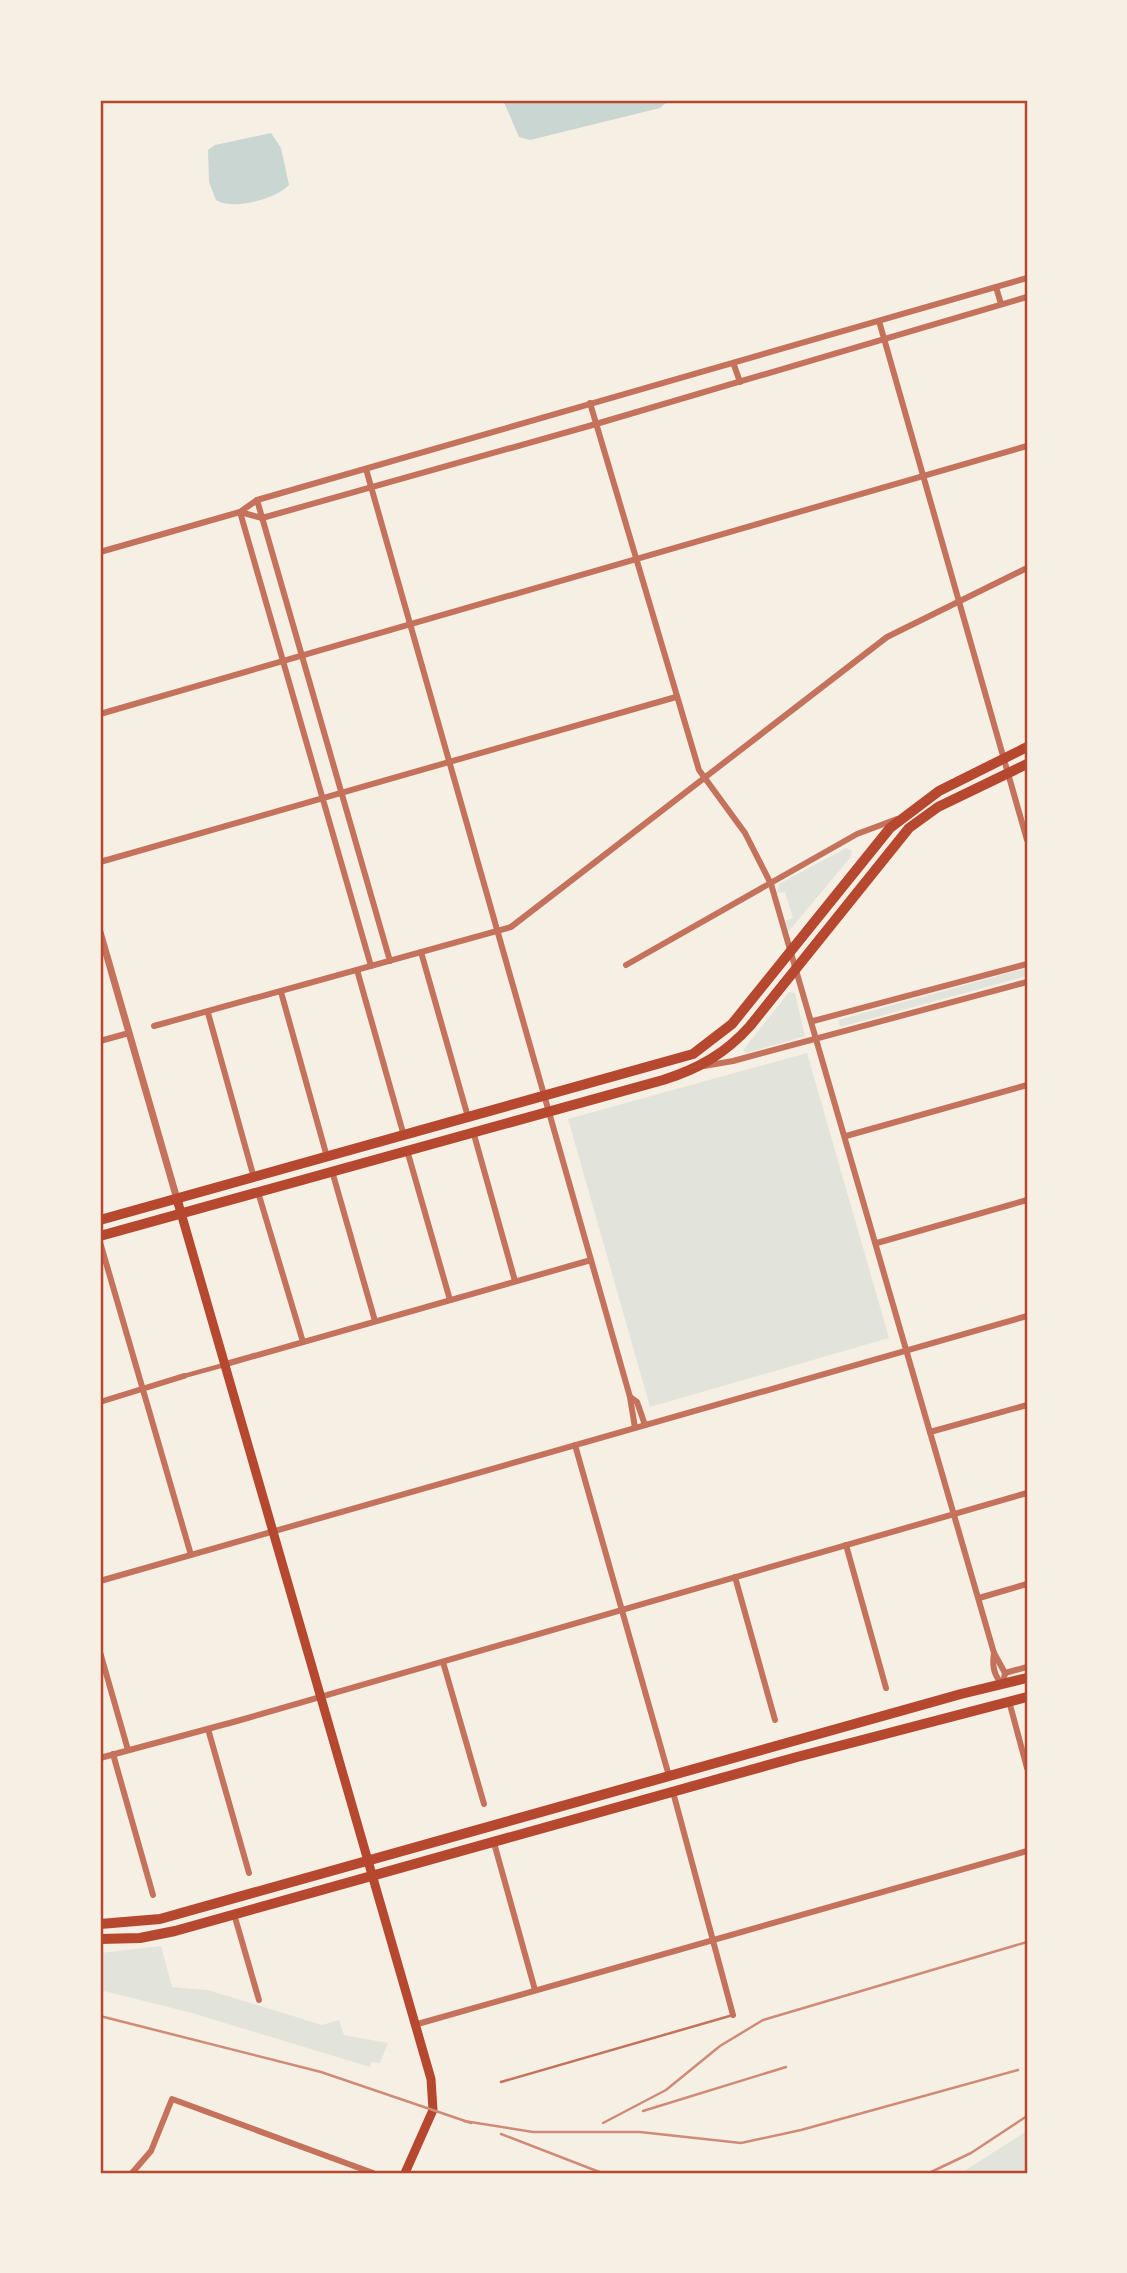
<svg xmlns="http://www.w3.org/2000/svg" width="1127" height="2273" font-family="Helvetica,sans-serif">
<rect width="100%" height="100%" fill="#f6efe4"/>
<g fill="#e2e4dc">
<polygon points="846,848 852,851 850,858 788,932 785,921 793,918 785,892 777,893 779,884"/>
<polygon points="1027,968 1027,976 840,1027 838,1020"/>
<polygon points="789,992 795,993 805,1036 747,1053 743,1050"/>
<polygon points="807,1053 889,1338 650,1407 568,1119"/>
<polygon points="161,1946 172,1987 208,1990 322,2025 339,2020 344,2035 388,2043 380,2063 371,2062 370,2067 192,2013 100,1990 100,1953"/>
<polygon points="1027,2131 1027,2173 961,2173"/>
</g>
<g fill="#c9d6d2">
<polygon points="503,100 669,100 660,108 530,140 519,137"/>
<path d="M 271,133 L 281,148 L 289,185 C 276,199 232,211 216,200 L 209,182 L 208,150 L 215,145 Z"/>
</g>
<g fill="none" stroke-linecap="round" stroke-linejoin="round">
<polyline stroke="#c5725c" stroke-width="2.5" points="501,2082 733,2015"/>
<polyline stroke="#c5725c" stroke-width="4.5" points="184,1376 224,1365"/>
<g stroke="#c5725c" stroke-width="6">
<polyline points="996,287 1001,304"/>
<polyline points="879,321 1027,840"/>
<polyline points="734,365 740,382"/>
<polyline points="590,403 699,770 745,833 771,884 994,1653 1005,1673 1003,1684"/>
<polyline points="366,469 630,1397 635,1428"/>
<polyline points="257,500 390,961"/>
<polyline points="240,512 262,518 596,424 1027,297"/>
<polyline points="240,512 371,966"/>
<polyline points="100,552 240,512 257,500 1027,278"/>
<polyline points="100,714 1027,446"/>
<polyline points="100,862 676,697"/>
<polyline points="421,952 468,1117"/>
<polyline points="626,965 857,834 897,819"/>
<polyline points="357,970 404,1136"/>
<polyline points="281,992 327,1157"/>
<polyline points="208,1013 254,1178"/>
<polyline points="813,1021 1027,964"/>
<polyline points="154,1026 511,927 887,637 1027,568"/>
<polyline points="100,1041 129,1033"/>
<polyline points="704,1066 733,1061 1027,982"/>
<polyline points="473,1131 515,1281"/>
<polyline points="846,1136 1027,1085"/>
<polyline points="407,1150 450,1300"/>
<polyline points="332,1171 375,1321"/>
<polyline points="258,1192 303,1342"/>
<polyline points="100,1242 191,1555"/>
<polyline points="877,1243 1027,1200"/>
<polyline points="226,1364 591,1260"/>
<polyline points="630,1397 637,1402 645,1425"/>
<polyline points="100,1402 184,1376"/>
<polyline points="930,1432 1027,1405"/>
<polyline points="575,1445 669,1776"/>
<polyline points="846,1545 886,1688"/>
<polyline points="735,1577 775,1720"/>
<polyline points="100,1581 1027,1316"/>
<polyline points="979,1598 1027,1584"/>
<polyline points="100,1652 128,1750"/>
<path d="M 994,1653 C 992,1665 993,1676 1003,1684"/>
<polyline points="443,1662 484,1804"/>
<polyline points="1005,1673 1027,1667"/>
<polyline points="1009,1701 1027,1768"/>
<polyline points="208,1729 249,1873"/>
<polyline points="113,1754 153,1895"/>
<polyline points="100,1758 237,1721 1027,1493"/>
<polyline points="673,1792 733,2015"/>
<polyline points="494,1843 535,1990"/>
<polyline points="234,1914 259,2000"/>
<polyline points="414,2025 1027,1851"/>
<polyline points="132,2173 151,2151 172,2099 373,2173"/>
</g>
<polyline stroke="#c5725c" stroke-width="7" points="100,932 177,1199"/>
<polyline stroke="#b5482f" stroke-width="9" points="177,1199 431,2079 433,2110 405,2173"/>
<g stroke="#b5482f" stroke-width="10">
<polyline points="100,1220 693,1054 732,1024 890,828 939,791 1027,747"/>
<path d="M 100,1236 L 663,1080 C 698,1069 725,1054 750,1026 L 909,828 L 938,807 L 1027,764"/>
</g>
<g stroke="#b5482f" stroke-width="10">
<polyline points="100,1924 160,1919 961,1694 1027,1678"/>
<polyline points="100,1939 140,1938 175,1931 797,1757 1027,1697"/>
</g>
<g stroke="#cf8b77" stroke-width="2.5">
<polyline points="100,2016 321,2072 471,2123"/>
<polyline points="643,2111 786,2067"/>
<polyline points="464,2121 533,2132 640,2132 741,2143 801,2130 1018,2070"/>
<polyline points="603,2123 666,2090 720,2046 763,2020 1027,1942"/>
<polyline points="501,2134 602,2173"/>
<polyline points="929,2173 971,2153 1027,2116"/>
</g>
</g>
<rect width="1127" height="2273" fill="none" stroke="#f6efe4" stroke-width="203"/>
<rect x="102" y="102" width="924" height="2070" fill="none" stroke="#b5482f" stroke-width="2.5"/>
</svg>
